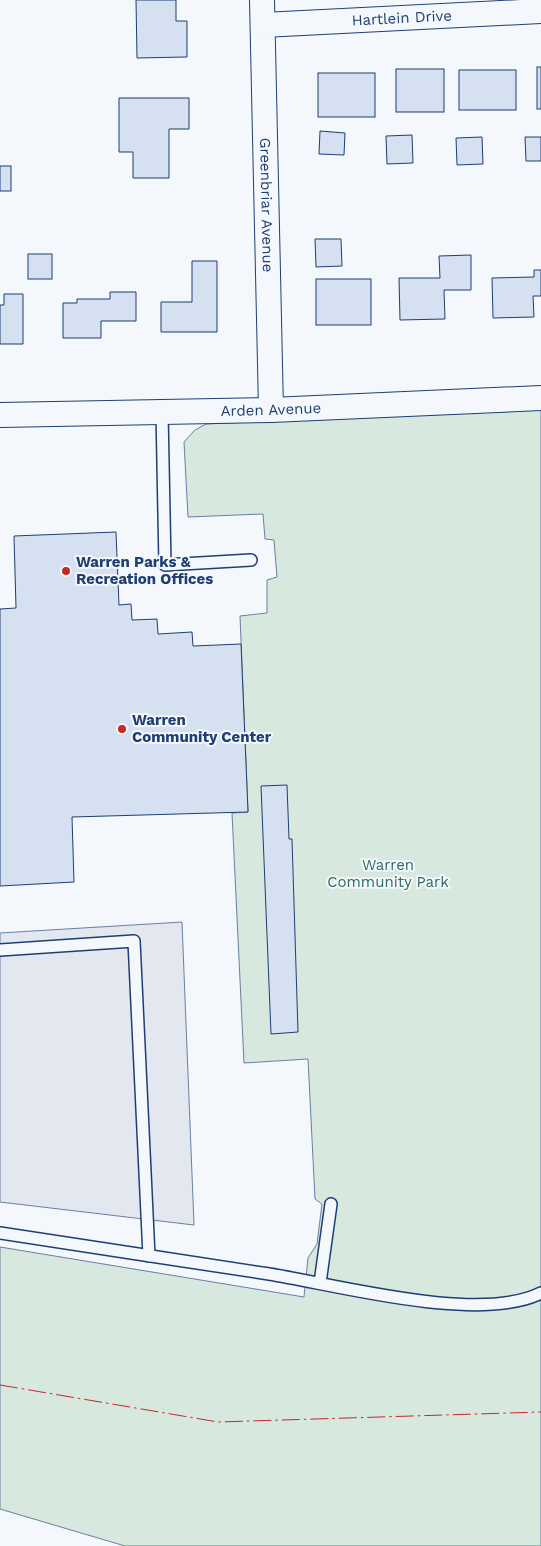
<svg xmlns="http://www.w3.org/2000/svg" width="541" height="1546" font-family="'Work Sans',sans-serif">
<rect width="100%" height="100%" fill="#f4f7fb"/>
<polygon fill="#d7e8df" stroke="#687fa3" points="541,410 541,1546 125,1546 0,1509 0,1247 304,1297 308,1258 317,1244 322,1204 315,1199 308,1059 244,1063 232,813 248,812 240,616 267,613 267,580 277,577 274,540 265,539 263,514 188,517 184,442 195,430 206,424"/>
<polygon fill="#e3e8f0" stroke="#687fa3" points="182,922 194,1225 0,1202 0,933"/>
<g fill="#d5e0f0" stroke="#1d3f73">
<polygon points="136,0 176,0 176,21 187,21 187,57 137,58"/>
<rect x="537" y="67" width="4" height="42"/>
<rect x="396" y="69" width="48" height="43"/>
<rect x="459" y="70" width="57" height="40"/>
<rect x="318" y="73" width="57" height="44"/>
<polygon points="119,98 189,98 189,129 169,129 169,178 133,178 133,152 119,152"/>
<polygon points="320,131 345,133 344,155 319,154"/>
<polygon points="412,135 413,163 387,164 386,136"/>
<polygon points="482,137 483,164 457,165 456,138"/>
<polygon points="525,137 541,137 541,161 526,161"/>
<rect x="0" y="166" width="11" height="25"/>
<polygon points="315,239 341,239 342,266 316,267"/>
<rect x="28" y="254" width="24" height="25"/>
<polygon points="471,255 471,290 444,290 445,319 400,320 399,278 440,278 439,256"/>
<polygon points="192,261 217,261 217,332 161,332 161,302 192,302"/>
<polygon points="534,270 541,270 541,296 533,296 534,317 493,318 492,278 534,277"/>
<rect x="316" y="279" width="55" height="46"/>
<polygon points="110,292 136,292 136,321 101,321 101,338 63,338 63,303 77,303 77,299 110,299"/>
<polygon points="4,294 23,294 23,344 0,344 0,305 4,305"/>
<polygon points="116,532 119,605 131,604 132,620 157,619 158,634 192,632 193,646 241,644 248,812 72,817 74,882 0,886 0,609 16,608 14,536"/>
<polygon points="287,785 289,839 292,839 298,1032 271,1034 261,786"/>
</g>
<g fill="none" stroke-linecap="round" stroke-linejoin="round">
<g stroke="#1d3f73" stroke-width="14">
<g id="lane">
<polyline points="162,412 165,565 251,560"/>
<polyline points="0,950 134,941 149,1256"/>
<path d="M 0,1233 C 90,1247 179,1260 269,1274 C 338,1285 479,1324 541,1293"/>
<polyline points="320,1283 331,1204"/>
</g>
</g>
<g stroke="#1d3f73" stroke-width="26">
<g id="street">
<path id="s1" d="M 262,0 L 271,410"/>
<path id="s2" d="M 263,25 L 541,11"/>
<path id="s3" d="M 0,415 L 271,410 L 541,398"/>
</g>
</g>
<use href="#lane" stroke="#f4f7fb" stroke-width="11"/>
<use href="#street" stroke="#f4f7fb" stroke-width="24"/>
<polyline stroke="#c62828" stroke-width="1" stroke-dasharray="18 4 2.5 4" stroke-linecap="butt" points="0,1385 218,1422 541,1412"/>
</g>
<g fill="#c62828" stroke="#f4f7fb" stroke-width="2">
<circle cx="66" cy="571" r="5"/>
<circle cx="122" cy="729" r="5"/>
</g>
<g text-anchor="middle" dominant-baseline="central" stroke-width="4" stroke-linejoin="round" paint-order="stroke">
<g font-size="15" fill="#1d3f73" stroke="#f4f7fb">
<text stroke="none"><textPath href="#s2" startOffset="139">Hartlein Drive</textPath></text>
<text stroke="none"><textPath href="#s1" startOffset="205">Greenbriar Avenue</textPath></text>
<text stroke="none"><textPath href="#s3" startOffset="271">Arden Avenue</textPath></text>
</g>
<g font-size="15" font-weight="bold" fill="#1d3f73" stroke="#f4f7fb" text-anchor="start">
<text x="76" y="562">Warren Parks &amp;<tspan x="76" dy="17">Recreation Offices</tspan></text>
<text x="132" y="720">Warren<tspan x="132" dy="17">Community Center</tspan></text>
</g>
<g font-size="15" fill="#2c6c60" stroke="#f4f7fb">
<text x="388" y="865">Warren<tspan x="388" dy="17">Community Park</tspan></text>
</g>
</g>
</svg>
